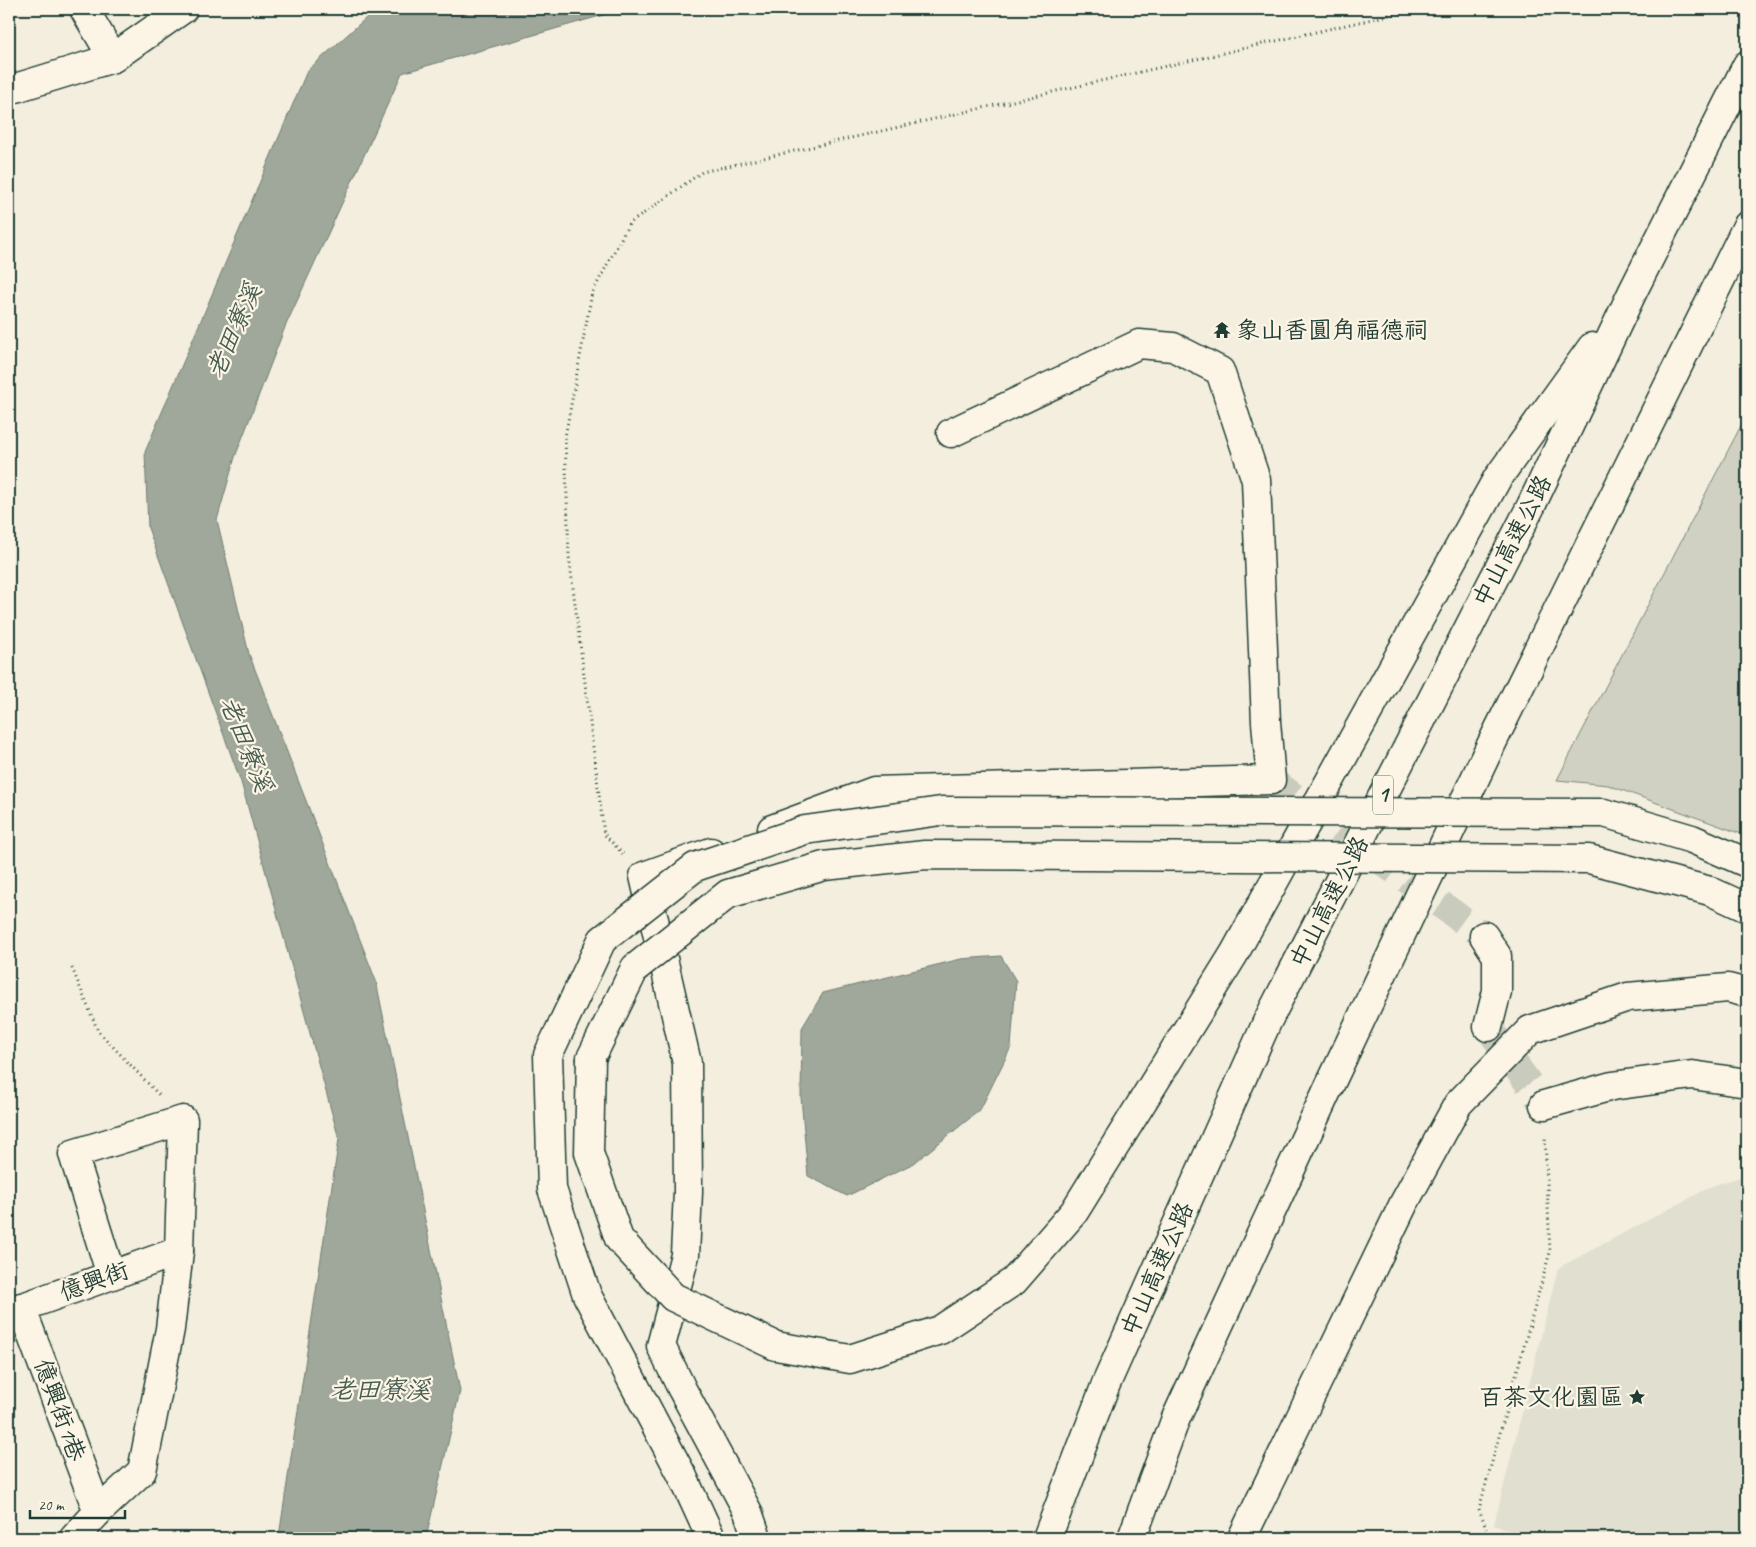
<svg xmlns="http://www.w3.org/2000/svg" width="1756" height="1547" font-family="Caveat,'LXGW WenKai TC',sans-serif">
<rect width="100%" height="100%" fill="#f3eede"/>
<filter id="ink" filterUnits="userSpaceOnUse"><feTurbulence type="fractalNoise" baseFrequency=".02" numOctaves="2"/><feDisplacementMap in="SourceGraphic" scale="10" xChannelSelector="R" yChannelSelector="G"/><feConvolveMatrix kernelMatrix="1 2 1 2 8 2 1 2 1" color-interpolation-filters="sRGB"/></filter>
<g filter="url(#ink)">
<polygon fill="#e1dfd0" points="1747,1175 1747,1538 1530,1538 1494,1525 1558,1268 1714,1185"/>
<polygon fill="#d0d1c2" stroke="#78877b" points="1747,414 1747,836 1608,785 1557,780"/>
<g fill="#a0a89b" stroke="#6c7d72">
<polygon points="376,9 624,9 402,73 285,327 235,457 217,520 249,654 376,981 460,1391 426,1538 273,1538 280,1530 339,1139 241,782 148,528 145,452 307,71"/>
<polygon points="1001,956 1016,981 1011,1047 980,1110 914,1163 847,1196 808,1176 801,1097 802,1028 823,993 961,959"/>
</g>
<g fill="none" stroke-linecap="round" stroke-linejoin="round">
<g stroke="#c9cbbc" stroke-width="28" stroke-dasharray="28 14" stroke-linecap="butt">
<polyline points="1271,780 1484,936"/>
<polyline points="1488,1027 1544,1105"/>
</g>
<g stroke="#1f3d34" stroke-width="31">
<g id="minor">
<polyline points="84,9 113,58"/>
<polyline points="9,90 113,58 183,9"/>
<polyline points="772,829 874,791 1271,780 1266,722 1256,480 1220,371 1173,347 1139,344 951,433"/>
<polyline points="711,852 644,876 687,1063 688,1192 685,1255 661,1346 682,1389 748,1512 757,1538"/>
<polyline points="1484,936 1497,956 1497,991 1488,1027"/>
<polyline points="1544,1105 1612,1086 1692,1075 1747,1083"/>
<polyline points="21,1307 98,1512"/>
<polyline points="9,1312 179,1251"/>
<polyline points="74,1538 98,1512 142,1471 170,1329 179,1251 183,1120 73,1154 111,1275"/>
</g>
</g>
<g stroke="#1f3d34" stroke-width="31">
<g id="highway">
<polyline points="1710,891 1747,908"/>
<polyline points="591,1058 635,968"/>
<polyline points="776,1346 850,1359 940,1330 1014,1281 1074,1212 1234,954 1497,479 1592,347"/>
<polyline points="683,1477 711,1538"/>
<polyline points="1047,1538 1106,1384 1267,1022 1531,506 1633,291 1747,65"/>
<polyline points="1132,1538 1176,1418 1327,1091 1489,749 1747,226"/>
<polyline points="1242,1538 1404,1203 1458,1104 1530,1030 1628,997 1728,988 1747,993"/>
</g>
</g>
<g stroke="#1f3d34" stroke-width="3" stroke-dasharray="1 4" stroke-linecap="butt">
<polyline points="623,854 604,834 569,556 565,437 592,293 629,224 702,172 1416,9"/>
<polyline points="72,968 98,1031 160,1096"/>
<polyline points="1490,1538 1479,1509 1550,1252 1545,1135"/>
</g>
<use href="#minor" stroke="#fcf5e5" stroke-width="28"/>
<use href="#highway" stroke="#fcf5e5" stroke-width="28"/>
<g stroke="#1f3d34" stroke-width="31" stroke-linecap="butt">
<g id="highway-bridge">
<polyline points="635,968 728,894 824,866 925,855 1589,859 1710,891"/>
<polyline points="591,1058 589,1153 619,1239 673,1297 776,1346"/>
<polyline points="683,1477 587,1295 552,1189 548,1055 602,940 695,867 805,830 941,811 1604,813 1692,839 1747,863"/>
</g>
</g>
<use href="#highway-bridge" stroke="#fcf5e5" stroke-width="28"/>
</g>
</g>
<defs>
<g id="temple-bare" transform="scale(1.35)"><path d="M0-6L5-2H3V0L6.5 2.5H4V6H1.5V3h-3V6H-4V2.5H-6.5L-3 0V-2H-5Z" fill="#1f3d34" stroke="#fcf5e5" stroke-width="2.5" paint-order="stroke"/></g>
<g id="sight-bare" transform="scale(1.35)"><path d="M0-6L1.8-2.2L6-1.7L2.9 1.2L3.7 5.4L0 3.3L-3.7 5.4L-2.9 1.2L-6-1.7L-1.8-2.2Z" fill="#1f3d34" stroke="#fcf5e5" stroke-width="2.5" paint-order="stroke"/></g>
</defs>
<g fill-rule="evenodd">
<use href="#temple-bare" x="1222" y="330"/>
<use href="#sight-bare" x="1637" y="1397"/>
</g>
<g text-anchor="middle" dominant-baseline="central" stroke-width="4.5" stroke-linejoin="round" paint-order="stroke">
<rect fill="#fcf5e5" stroke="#617469" stroke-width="1" x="1373" y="775.5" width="20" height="39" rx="4"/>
<g font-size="22" font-weight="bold" fill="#1f3d34">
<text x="1383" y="795">1</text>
</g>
<g font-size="24" fill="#1f3d34" stroke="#fcf5e5" text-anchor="start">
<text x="1236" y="330">象山香圓角福德祠</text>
<text x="1623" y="1397" text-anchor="end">百茶文化園區</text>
</g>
<g font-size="24" fill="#1f3d34" stroke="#fcf5e5">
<text transform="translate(1512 541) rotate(-63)">中山高速公路</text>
<text transform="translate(1329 902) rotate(-63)">中山高速公路</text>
<text transform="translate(1157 1269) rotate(-66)">中山高速公路</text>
<text transform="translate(94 1281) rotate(-20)">億興街</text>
<text transform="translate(60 1410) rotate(70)">億興街1巷</text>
</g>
<g font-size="25" font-style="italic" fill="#465d53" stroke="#fcf5e5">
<text transform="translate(234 331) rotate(-66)">老田寮溪</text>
<text transform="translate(246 744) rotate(68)">老田寮溪</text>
<text x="380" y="1390">老田寮溪</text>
</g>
</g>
<rect width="1756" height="1547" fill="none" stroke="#fcf5e5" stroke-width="30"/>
<rect x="15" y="15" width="1726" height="1517" fill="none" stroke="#1f3d34" stroke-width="2" filter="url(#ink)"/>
<path d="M30 1510v8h95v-8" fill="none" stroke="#1f3d34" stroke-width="2.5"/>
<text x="38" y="1510" font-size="15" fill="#1f3d34" stroke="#fcf5e5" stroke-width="4" paint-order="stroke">20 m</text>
</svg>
